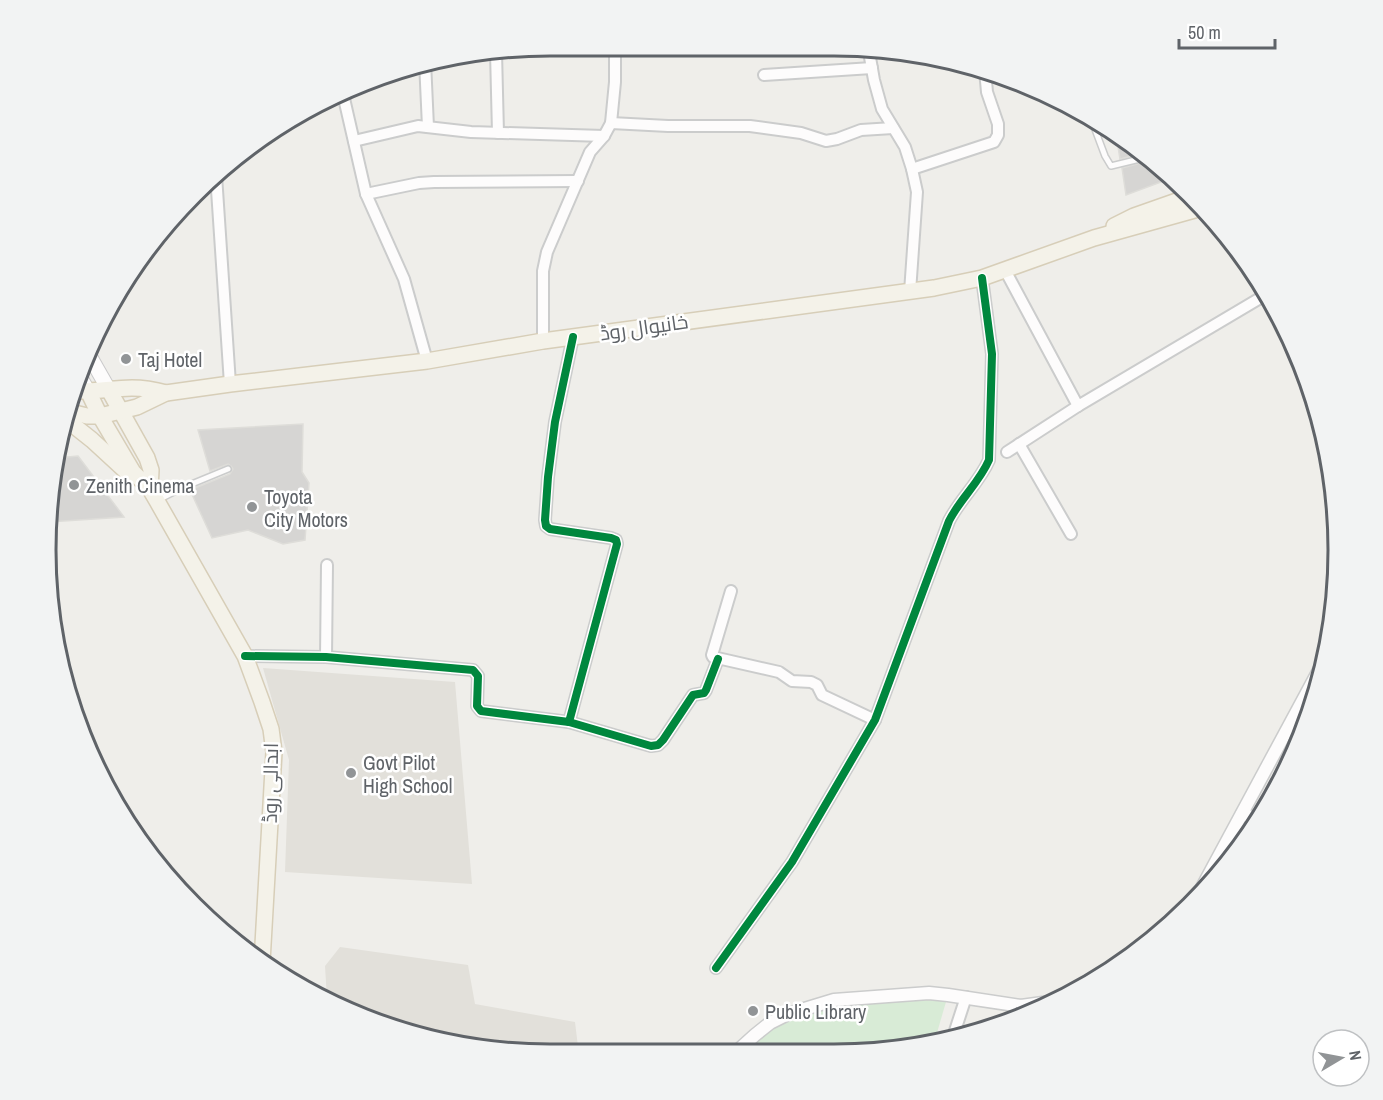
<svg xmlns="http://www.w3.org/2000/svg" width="1383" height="1100" font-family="'Archivo Narrow',Cairo,sans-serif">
<rect width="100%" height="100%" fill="#efeeea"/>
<g fill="#e2e0da">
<polygon points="263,668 455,682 472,884 285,872 289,760"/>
<polygon points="340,947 468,965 475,1004 575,1022 579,1055 550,1055 452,1045 356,1016 327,999 325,966"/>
</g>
<polygon fill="#d8ebd6" points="948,995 934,1043 866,1054 734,1054 770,1023 834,1000"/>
<g fill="#d6d5d3" stroke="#deddd9" stroke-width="1.5">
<polygon points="1116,134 1142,153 1120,159"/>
<polygon points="1152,160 1166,170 1172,178 1126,195 1122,168"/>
<polygon points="303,424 302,472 309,483 305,540 283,544 248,530 212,538 190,490 230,474 233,469 231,466 228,464 210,471 198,430"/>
<polygon points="78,456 124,517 49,522 57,458"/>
</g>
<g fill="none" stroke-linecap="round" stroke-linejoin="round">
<g stroke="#cbcccc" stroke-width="8">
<g id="service">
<polyline points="1090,116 1105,156 1111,166 1148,157"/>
<polyline points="158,500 182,488 228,469"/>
</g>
</g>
<g stroke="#cbcccc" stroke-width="14">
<g id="minor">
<polyline points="868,46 874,80 882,109 905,147 912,169 917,192 910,292"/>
<polyline points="496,52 498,133"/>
<polyline points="425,61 428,127"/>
<polyline points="764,75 872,68"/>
<polyline points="343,94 366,194 404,279 427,361"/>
<polyline points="611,123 668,126 750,126 801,133 826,141 837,139 861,130 893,128"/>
<polyline points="354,141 418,126 471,132 604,136"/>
<polyline points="912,169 994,142 998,135 998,124 987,92 985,70"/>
<polyline points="216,175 230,384"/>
<polyline points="366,194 419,183 434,182 578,181"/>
<polyline points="1005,270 1078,406"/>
<polyline points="543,341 543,271 547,252 590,152 604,136 611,123 615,82 615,45"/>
<polyline points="1019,444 1071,534"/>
<polyline points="1007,452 1078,406 1267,294"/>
<polyline points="731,591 712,655 713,657 779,672 792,681 811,682 817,685 822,695 875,720"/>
<polyline points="245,656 326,657 473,670 478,676 477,706 481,711 569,722 651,746 658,745 663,740 693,695 704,693 706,690 718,659"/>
<polyline points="326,657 327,565"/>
<polyline points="569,722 617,544 616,540 611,538 550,529 546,526 545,520 548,477 555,422 573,337"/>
<path d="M 716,968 L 792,862 L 875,720 L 949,521 C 960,499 979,483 989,460 L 992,354 L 982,278"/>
<polyline points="952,1040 966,997"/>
</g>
</g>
<g stroke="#cbcccc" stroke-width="15">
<g id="tertiary">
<polyline points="1242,814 1257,819"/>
<polyline points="1198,895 1324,661"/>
<polyline points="734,1054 755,1035 770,1023 788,1014 834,1000 929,993 948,995 1021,1006 1050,1002"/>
</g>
</g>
<g stroke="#cacacb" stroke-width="16">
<g id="secondary">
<polyline points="89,355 109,390"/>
<polyline points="80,377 88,391"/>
</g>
</g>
<g stroke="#d7ceb8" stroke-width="18">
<g id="primary">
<polyline points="1114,226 1134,216 1188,197"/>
<polyline points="109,390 147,458 151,470 150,489"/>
<path d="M 74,391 C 94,392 113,388 132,388 C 144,388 155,390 166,393"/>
<polyline points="88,391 100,416 133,472 150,489 157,501 245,656 262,702 271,729 274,752 262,962"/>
<polyline points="66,411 87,416 100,416 137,407 166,393 230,384 427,361 543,341 934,288 982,278 1094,238 1198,209"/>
<polyline points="63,417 92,440 130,475"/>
</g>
</g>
<use href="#service" stroke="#fdfcfc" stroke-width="5"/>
<use href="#minor" stroke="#fdfcfc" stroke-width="10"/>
<use href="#tertiary" stroke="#fdfcfc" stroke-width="12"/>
<use href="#secondary" stroke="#fdfcfc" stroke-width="14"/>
<use href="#primary" stroke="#f4f2e9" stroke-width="15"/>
<g stroke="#fff" stroke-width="11">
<g id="cycleway">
<polyline points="245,656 326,657 473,670 478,676 477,706 481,711 569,722 651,746 658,745 663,740 693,695 704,693 706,690 718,659"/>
<polyline points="569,722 617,544 616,540 611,538 550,529 546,526 545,520 548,477 555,422 573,337"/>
<path d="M 716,968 L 792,862 L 875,720 L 949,521 C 960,499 979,483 989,460 L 992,354 L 982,278"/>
</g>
</g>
<use href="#cycleway" stroke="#00873e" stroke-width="8"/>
</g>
<g fill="#919496" stroke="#fff" stroke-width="2">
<circle cx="126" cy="359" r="6"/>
<circle cx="74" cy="485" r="6"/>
<circle cx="252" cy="507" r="6"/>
<circle cx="351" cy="773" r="6"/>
<circle cx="753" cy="1011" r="6"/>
</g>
<g text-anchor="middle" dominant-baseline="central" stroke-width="5" stroke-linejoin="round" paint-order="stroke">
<g font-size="20" fill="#5f6368" stroke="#fff">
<text transform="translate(644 327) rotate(-8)">خانیوال روڈ</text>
<text transform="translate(270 783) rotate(-89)">ابدالی روڈ</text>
</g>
<g font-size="20" fill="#5f6368" stroke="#fff" text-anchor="start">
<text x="138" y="359">Taj Hotel</text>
<text x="86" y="485">Zenith Cinema</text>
<text x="264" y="496">Toyota<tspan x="264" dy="23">City Motors</tspan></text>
<text x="363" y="762">Govt Pilot<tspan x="363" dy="23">High School</tspan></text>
<text x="765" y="1011">Public Library</text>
</g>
</g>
<path d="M0 0H1383V1100H0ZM550 56H834A494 494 0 0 1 1328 550V550A494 494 0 0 1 834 1044H550A494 494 0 0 1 56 550V550A494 494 0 0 1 550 56Z" fill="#f2f3f3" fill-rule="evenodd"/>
<path fill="none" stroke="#5f6368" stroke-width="3" d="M550 56H834A494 494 0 0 1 1328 550V550A494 494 0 0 1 834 1044H550A494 494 0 0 1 56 550V550A494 494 0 0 1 550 56Z"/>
<g transform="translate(1341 1058) rotate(80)"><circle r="28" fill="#ffffff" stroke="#bfc1c3" stroke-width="1.5"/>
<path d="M0-4.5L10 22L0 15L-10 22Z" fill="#919496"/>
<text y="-9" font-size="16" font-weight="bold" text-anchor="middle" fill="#5f6368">N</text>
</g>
<path d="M1179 39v9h96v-9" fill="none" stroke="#5f6368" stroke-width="3"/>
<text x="1188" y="39" font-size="18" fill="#5f6368" stroke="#ffffff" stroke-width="4.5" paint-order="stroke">50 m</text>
</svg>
